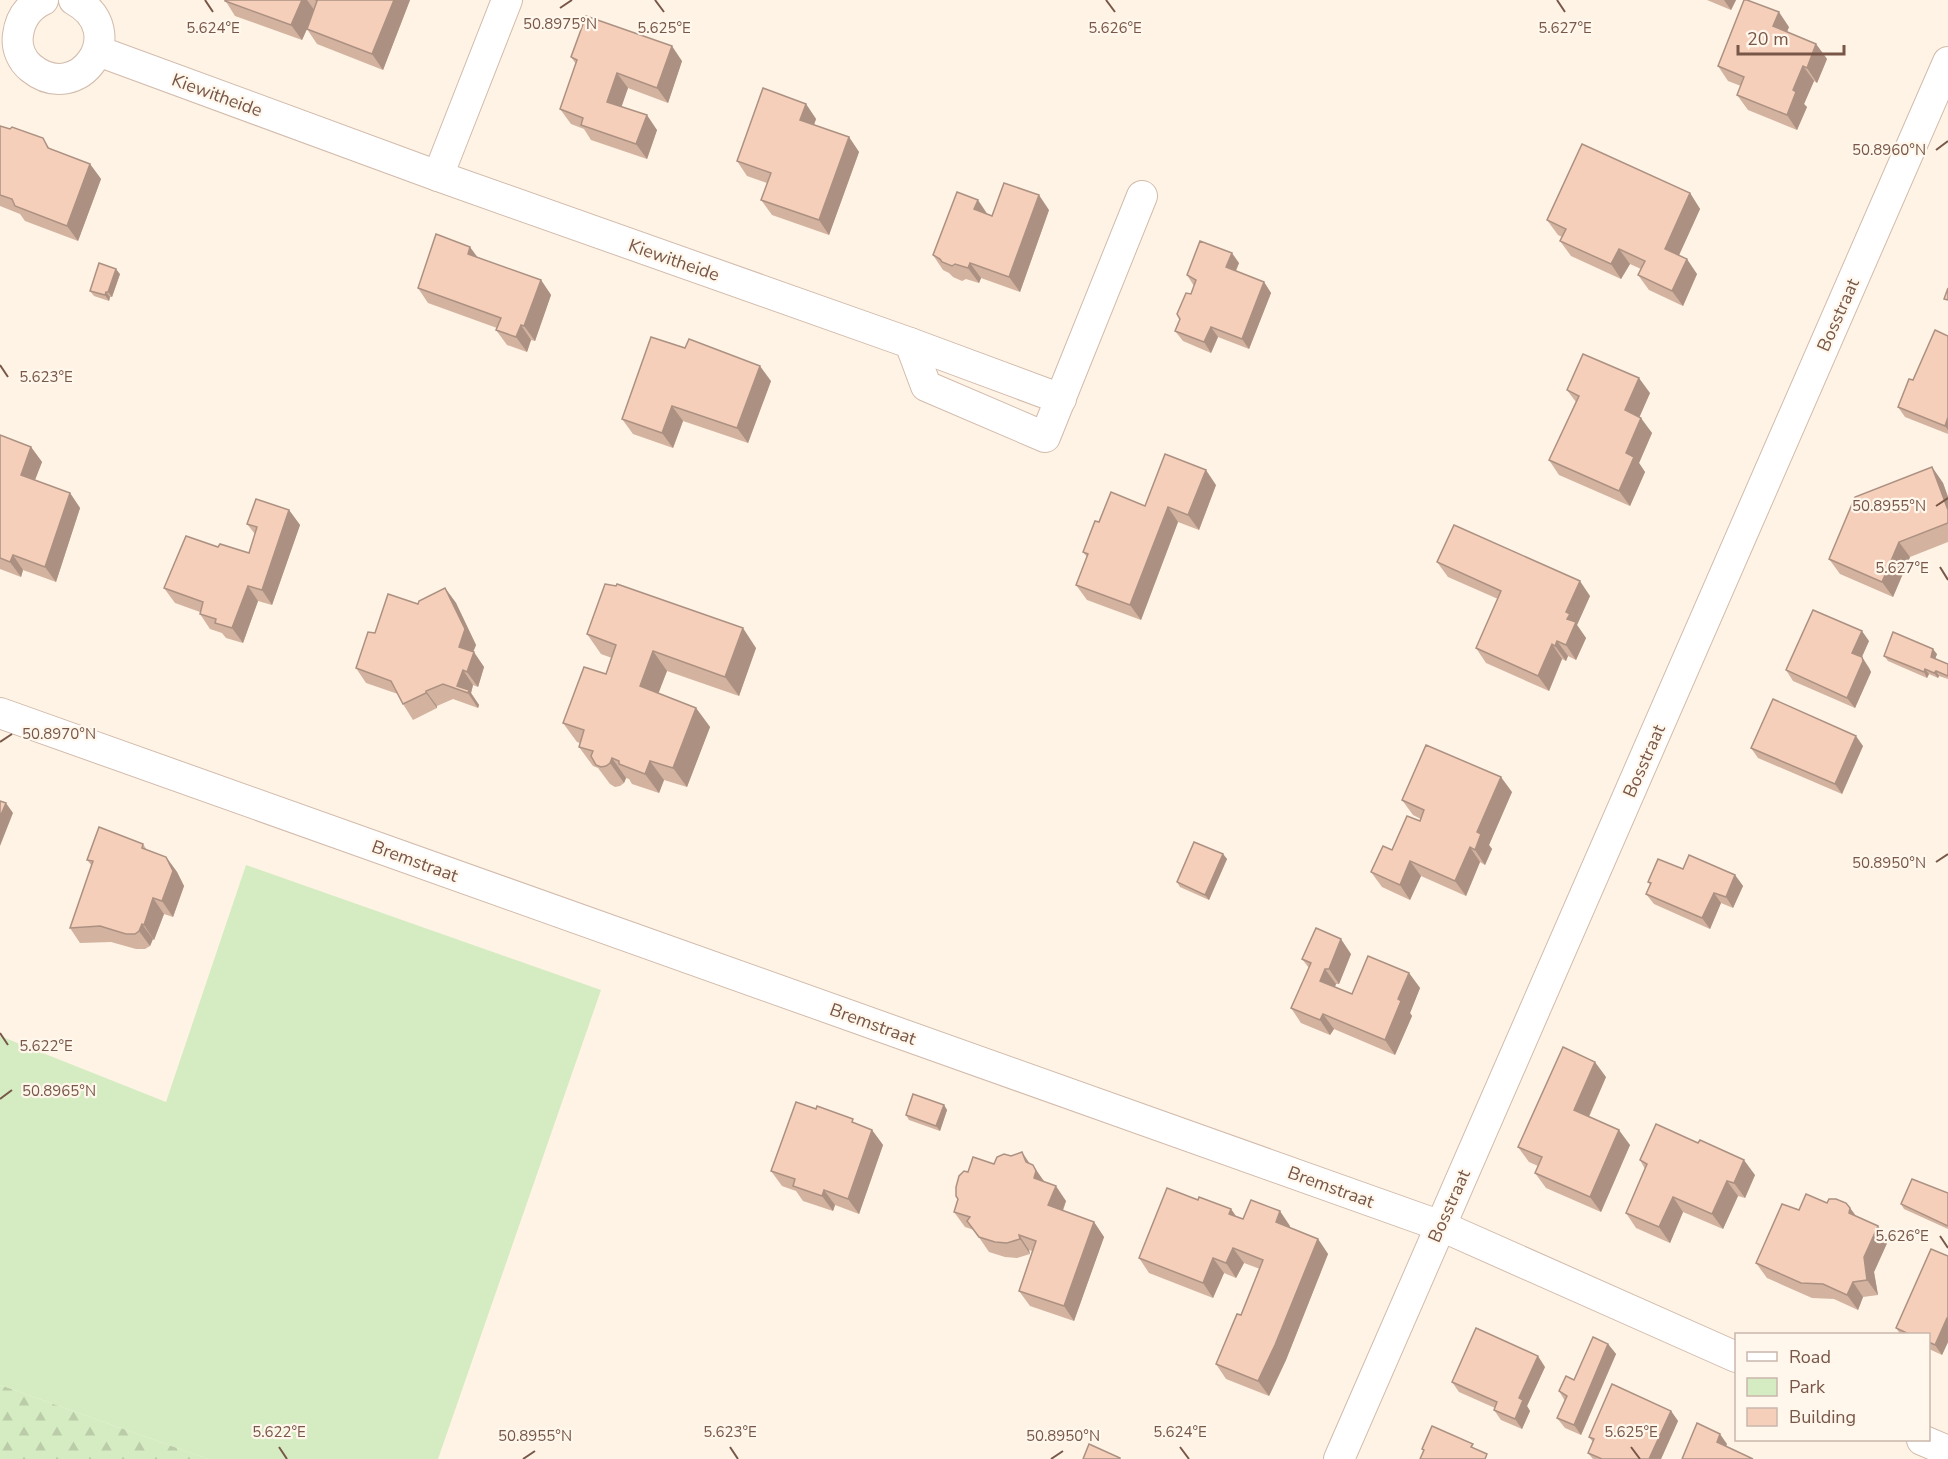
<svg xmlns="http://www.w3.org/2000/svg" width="1948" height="1459" font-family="'Nunito Sans',sans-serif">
<defs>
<pattern id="forest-firs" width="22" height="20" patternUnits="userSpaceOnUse" patternTransform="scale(1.5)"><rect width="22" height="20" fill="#d5ecc2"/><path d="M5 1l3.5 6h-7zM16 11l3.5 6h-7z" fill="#bacca8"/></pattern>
</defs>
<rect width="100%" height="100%" fill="#fef3e4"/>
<polygon fill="#d5ecc2" points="246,865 601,990 438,1459 208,1459 0,1385 0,1036 166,1102"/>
<polygon fill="url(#forest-firs)" points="0,1385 208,1459 0,1459"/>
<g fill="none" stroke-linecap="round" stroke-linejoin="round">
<g stroke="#d2bbac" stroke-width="32">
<g id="minor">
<path d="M 43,0 C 28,7 20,19 18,35 C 16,48 22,61 31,68 C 79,107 132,31 74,0"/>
<polyline points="98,51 438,176 910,343 1061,399"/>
<polyline points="438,176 507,0"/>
<polyline points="910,343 926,386 1045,437 1142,196"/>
<polyline points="0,713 1441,1226 1736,1357"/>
<polyline points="1922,1440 1948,1451"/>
<polyline points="1339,1459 1948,62"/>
</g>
</g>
<use href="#minor" stroke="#fff" stroke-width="30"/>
</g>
<g fill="#d3b2a0">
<polygon points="225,0 410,0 383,70 317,44 307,29 302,40 235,16"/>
<polygon points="1707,0 1736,0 1731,10"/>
<polygon points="1789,27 1787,32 1816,44 1827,59 1817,83 1814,81 1804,104 1807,107 1797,130 1748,110 1737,95 1741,86 1728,81 1718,66"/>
<polygon points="571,57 682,61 668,103 628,88 621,107 657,130 647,159 591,140 584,129 571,124 560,109 576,64"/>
<polygon points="806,104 816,119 814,125 849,137 859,152 829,235 772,215 761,200 767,183 747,176 737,161"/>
<polygon points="0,126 43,138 50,149 90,164 101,179 78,241 25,221 20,214 0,206"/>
<polygon points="1690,193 1700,209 1679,255 1697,274 1683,306 1649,290 1638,275 1641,269 1630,264 1621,279 1571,256 1560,241 1562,237 1558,235 1547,220"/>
<polygon points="1049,210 1020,292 981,278 979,283 966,279 962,281 953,277 949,273 943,270 933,255 988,215 992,216"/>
<polygon points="478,258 541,280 551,295 535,341 531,340 527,352 507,345 496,330 497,328 428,303 418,288"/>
<polygon points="1239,263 1236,271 1264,282 1271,293 1249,349 1218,337 1211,353 1183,341 1175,331 1194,286 1187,275"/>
<polygon points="120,274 112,297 110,297 109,301 94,296 90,291"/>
<polygon points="1948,336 1948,434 1905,417 1898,407 1913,380"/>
<polygon points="771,381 748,443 683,421 673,448 633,434 622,419"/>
<polygon points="1567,390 1650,393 1639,417 1652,433 1639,463 1645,472 1630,506 1559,475 1549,460 1576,402"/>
<polygon points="0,435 31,447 42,462 35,480 70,493 80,508 56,582 23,570 21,577 0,569"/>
<polygon points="1932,467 1943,483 1948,497 1948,542 1910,557 1893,597 1840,574 1829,559"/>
<polygon points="1216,485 1199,530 1178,522 1141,620 1087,600 1076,585 1087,557 1083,552 1099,522 1145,506"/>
<polygon points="289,510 300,525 272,605 258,601 243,643 226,638 222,633 210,629 200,614 200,612 175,603 164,588 218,547 249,553 255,534 247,524"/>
<polygon points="1437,562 1590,596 1577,625 1586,638 1576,660 1568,656 1566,661 1562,659 1549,691 1486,663 1476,648 1498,599 1448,577"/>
<polygon points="445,588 456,603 476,645 473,652 484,667 478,687 473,685 471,693 479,705 478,708 453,699 437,706 437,708 413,720 403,704 398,694 366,683 356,668 375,633 418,604"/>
<polygon points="587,634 756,648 739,696 667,671 658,693 696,708 710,727 687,787 664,780 659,793 632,784 629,779 626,778 624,783 620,786 615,787 610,784 598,768 593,766 579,747 580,743 577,742 563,723 606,674 612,658 601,654"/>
<polygon points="1869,641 1862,657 1869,668 1871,672 1855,708 1793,681 1786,670"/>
<polygon points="1937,654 1935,659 1948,664 1948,679 1939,676 1938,678 1929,674 1927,678 1888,661 1884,656"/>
<polygon points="1863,746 1842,794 1758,758 1751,748"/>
<polygon points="1512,792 1489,845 1492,849 1485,865 1480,862 1466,896 1421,876 1410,900 1382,887 1371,872 1420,821 1421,819 1413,815 1402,800"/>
<polygon points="143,844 147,850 166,857 177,872 184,886 173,917 164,914 154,940 153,939 150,946 145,949 136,949 111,942 80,943 70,928 92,866 87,860"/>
<polygon points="1223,854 1227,859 1209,900 1180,887 1177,882"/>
<polygon points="1683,869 1735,875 1743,886 1733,908 1721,903 1710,929 1654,904 1646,894 1650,884 1648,882"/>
<polygon points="1351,954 1339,984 1336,984 1335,987 1352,994 1409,973 1420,988 1410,1013 1412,1016 1395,1055 1334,1029 1330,1035 1301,1023 1291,1008 1309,968 1302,959"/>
<polygon points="1606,1077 1589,1117 1630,1145 1601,1212 1546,1188 1535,1173 1538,1166 1529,1162 1518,1147"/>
<polygon points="944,1105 947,1110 940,1131 909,1120 906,1115"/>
<polygon points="857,1124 872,1130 883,1145 859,1214 835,1205 833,1211 803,1201 796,1191 782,1186 771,1171"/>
<polygon points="1640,1160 1755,1175 1745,1198 1738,1196 1723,1229 1683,1212 1670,1243 1636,1228 1626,1213 1645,1169"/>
<polygon points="1029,1163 1045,1182 1066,1201 1063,1211 1094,1222 1104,1237 1074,1321 1030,1306 1019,1291 1032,1251 1029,1250 1030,1254 1017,1258 1005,1257 989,1252 974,1230 965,1227 954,1212 968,1172 994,1164"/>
<polygon points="1948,1193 1948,1229 1904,1209 1901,1204"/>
<polygon points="1198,1200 1231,1209 1236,1216 1243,1219 1290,1226 1290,1228 1318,1239 1328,1254 1286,1360 1269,1396 1226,1379 1216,1364 1241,1315 1260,1269 1244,1263 1236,1278 1224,1273 1213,1298 1149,1273 1139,1258"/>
<polygon points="1827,1203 1850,1208 1856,1216 1878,1226 1888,1241 1874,1272 1878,1295 1863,1297 1858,1310 1834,1299 1812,1298 1767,1278 1756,1263"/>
<polygon points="1948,1256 1948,1342 1942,1355 1929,1349 1929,1335 1901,1335 1896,1328"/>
<polygon points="1608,1344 1616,1354 1581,1435 1565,1428 1557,1418 1565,1401 1559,1391 1574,1380"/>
<polygon points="1545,1367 1527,1406 1530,1411 1522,1429 1501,1420 1494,1410 1495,1408 1459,1392 1452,1382"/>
<polygon points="1671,1411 1678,1421 1661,1459 1593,1459 1588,1453 1593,1442 1589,1437"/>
</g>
<g fill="#ac9182">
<polygon points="302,0 307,0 315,11 302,40 291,25"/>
<polygon points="394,0 410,0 383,70 372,54"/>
<polygon points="1724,0 1736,0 1731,10"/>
<polygon points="1779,12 1789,27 1783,41 1773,26"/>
<polygon points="1816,44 1827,59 1817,83 1807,68"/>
<polygon points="672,46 682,61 668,103 657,88"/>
<polygon points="1803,66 1814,81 1804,104 1807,107 1797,130 1787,115 1793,90"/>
<polygon points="617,73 628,88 618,117 607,102"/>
<polygon points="806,104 816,119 810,135 800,120"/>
<polygon points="647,115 657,130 647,159 636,144"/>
<polygon points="849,137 859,152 829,235 819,220"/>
<polygon points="90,164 101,179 78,241 67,226"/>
<polygon points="1690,193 1700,209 1675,264 1665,249"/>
<polygon points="1039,195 1049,210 1020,292 1009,277"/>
<polygon points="978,200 988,215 974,209"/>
<polygon points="470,247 481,262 468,254"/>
<polygon points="1619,249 1630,264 1621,279 1611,264"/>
<polygon points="1232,253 1239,263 1233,277 1226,267"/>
<polygon points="1687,259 1697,274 1683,306 1672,291"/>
<polygon points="970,263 981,278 979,283 968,268"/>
<polygon points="116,269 120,274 112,297 108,292"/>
<polygon points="541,280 551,295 535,341 524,326"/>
<polygon points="1264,282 1271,293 1249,349 1242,339"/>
<polygon points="106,292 110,297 109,301 105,295"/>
<polygon points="521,325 531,340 527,352 516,337"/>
<polygon points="1211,327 1218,337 1211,353 1204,342"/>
<polygon points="760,366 771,381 748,443 737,428"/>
<polygon points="1639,378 1650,393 1636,425 1625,410"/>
<polygon points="672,406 683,421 673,448 662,433"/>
<polygon points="1948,417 1948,430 1945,426"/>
<polygon points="1641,418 1652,433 1639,463 1645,472 1630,506 1619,491 1626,453"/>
<polygon points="31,447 42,462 31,490 21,475"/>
<polygon points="1932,467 1943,483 1948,497 1948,510"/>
<polygon points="1206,470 1216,485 1199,530 1188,515"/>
<polygon points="70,493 80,508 56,582 45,567"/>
<polygon points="1168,507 1178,522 1141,620 1130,605"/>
<polygon points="289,510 300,525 272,605 262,590"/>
<polygon points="1899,542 1910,557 1893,597 1882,582"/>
<polygon points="13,555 23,570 21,577 10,562"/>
<polygon points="1580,581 1590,596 1577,625 1586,638 1576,660 1566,645 1567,619 1566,612"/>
<polygon points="248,586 258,601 243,643 232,628"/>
<polygon points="445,588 456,603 476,645 469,662 459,647"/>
<polygon points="743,628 756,648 739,696 725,677"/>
<polygon points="1862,631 1869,641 1859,663 1852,653"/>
<polygon points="1557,641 1568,656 1566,661 1555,646"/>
<polygon points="1552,644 1562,659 1549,691 1538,676"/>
<polygon points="1933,649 1937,654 1934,662 1931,657"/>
<polygon points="653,651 667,671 654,705 640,686"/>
<polygon points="474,652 484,667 478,687 467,672"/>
<polygon points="1862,657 1869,668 1871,672 1855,708 1847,698"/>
<polygon points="1925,669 1929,674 1927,678 1924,672"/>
<polygon points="463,670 473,685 471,693 479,705 478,708 468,693 457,686"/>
<polygon points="1936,671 1939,676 1938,678 1934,673"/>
<polygon points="426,691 437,706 437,708 426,693"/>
<polygon points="696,708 710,727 687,787 673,768"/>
<polygon points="1856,736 1863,746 1842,794 1835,784"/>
<polygon points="612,758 626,778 624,783 610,763"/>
<polygon points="650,761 664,780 659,793 645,774"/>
<polygon points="1501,777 1512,792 1489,845 1492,849 1485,865 1475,850 1477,832"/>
<polygon points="6,803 13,813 0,846 0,817"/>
<polygon points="1470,847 1480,862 1466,896 1455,881"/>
<polygon points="1223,854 1227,859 1209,900 1205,895"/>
<polygon points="166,857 177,872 184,886 173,917 162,901"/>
<polygon points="1410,861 1421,876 1410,900 1400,885"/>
<polygon points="1735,875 1743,886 1733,908 1726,897"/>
<polygon points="1714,893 1721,903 1710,929 1702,918"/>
<polygon points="153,898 164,914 154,940 144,925"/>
<polygon points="142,924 153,939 150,946 139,931"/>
<polygon points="1341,939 1351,954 1339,984 1329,969"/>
<polygon points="1325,969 1336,984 1331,996 1320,981"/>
<polygon points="1409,973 1420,988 1410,1013 1412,1016 1395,1055 1385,1040 1398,999"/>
<polygon points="1323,1014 1334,1029 1330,1035 1320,1020"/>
<polygon points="1595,1062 1606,1077 1585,1125 1574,1110"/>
<polygon points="944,1105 947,1110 940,1131 936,1126"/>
<polygon points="872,1130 883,1145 859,1214 848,1199"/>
<polygon points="1619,1130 1630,1145 1601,1212 1590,1197"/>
<polygon points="1022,1152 1032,1167 1033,1165 1047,1186 1034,1178"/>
<polygon points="1744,1160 1755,1175 1745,1198 1734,1183"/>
<polygon points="1727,1181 1738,1196 1723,1229 1712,1214"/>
<polygon points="1056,1186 1066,1201 1059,1220 1048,1205"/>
<polygon points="824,1190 835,1205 833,1211 822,1196"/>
<polygon points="1673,1197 1683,1212 1670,1243 1659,1227"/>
<polygon points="1850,1208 1861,1223 1849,1213"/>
<polygon points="1231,1209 1241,1224 1229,1214"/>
<polygon points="1280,1211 1290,1226 1287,1237 1276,1222"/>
<polygon points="1094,1222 1104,1237 1074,1321 1064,1306"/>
<polygon points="1878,1226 1888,1241 1874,1272 1878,1295 1867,1280 1864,1257"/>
<polygon points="1019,1235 1029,1250 1030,1254 1020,1239"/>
<polygon points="1318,1239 1328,1254 1286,1360 1269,1396 1258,1381"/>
<polygon points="1233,1248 1244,1263 1236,1278 1226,1263"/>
<polygon points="1213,1258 1224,1273 1213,1298 1203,1283"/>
<polygon points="1853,1282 1863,1297 1858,1310 1847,1295"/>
<polygon points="1947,1318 1948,1319 1948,1342 1942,1355 1935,1345"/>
<polygon points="1608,1344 1616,1354 1581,1435 1574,1425"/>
<polygon points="1538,1356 1545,1367 1527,1406 1530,1411 1522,1429 1515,1419 1519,1398"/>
<polygon points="1671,1411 1678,1421 1661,1459 1649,1459"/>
<polygon points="1720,1434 1727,1444 1724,1453 1717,1442"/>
</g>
<g fill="#f5cfba" stroke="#ac9182" stroke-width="1.5">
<polygon points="225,0 302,0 291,25 225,1"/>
<polygon points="316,0 394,0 372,54 307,29 317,1"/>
<polygon points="1744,0 1747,0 1779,12 1773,26 1816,44 1807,68 1803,66 1793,90 1796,92 1787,115 1737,95 1744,77 1718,66"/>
<polygon points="586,16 672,46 657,88 617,73 607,102 647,115 636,144 581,125 583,118 560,109 577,60 571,57"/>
<polygon points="763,88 806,104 800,120 849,137 819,220 761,200 771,173 737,161"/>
<polygon points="0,126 10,129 12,127 43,138 48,148 90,164 67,226 15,206 12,199 0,195"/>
<polygon points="1582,144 1690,193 1665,249 1687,259 1672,291 1638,275 1645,261 1619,249 1611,264 1560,241 1566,229 1547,220"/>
<polygon points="1004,183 1039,195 1009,277 970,263 968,268 955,264 952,266 942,262 940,259 933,255 957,192 978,200 974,209 992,216"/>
<polygon points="436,234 470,247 468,254 541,280 524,326 521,325 516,337 496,330 501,318 418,288"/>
<polygon points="1200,241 1232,253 1226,267 1264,282 1242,339 1211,327 1204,342 1175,331 1180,319 1177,314 1186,293 1191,294 1196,280 1187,275"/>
<polygon points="99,263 116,269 108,292 106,292 105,295 90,291"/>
<polygon points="1948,288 1948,300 1944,299"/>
<polygon points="1935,330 1948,336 1948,417 1945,426 1898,407 1909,379 1913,380"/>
<polygon points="651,337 685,348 689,339 760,366 737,428 672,406 662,433 622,419"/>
<polygon points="1583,354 1639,378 1625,410 1641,418 1626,453 1634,457 1619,491 1549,460 1579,396 1567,390"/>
<polygon points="0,435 31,447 21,475 70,493 45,567 13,555 10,562 0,558"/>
<polygon points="1165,454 1206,470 1188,515 1168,507 1130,605 1076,585 1088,554 1083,552 1095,521 1099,522 1111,492 1145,506"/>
<polygon points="1932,467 1948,510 1948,523 1899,542 1882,582 1829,559 1855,497"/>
<polygon points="256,499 289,510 262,590 248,586 232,628 215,623 216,619 200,614 203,602 164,588 186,536 218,547 220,544 249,553 257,527 247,524"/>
<polygon points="1454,525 1580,581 1566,612 1570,614 1567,619 1576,622 1566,645 1557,641 1555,646 1552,644 1538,676 1476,648 1501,591 1437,562"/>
<polygon points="605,584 616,586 617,584 743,628 725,677 653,651 640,686 696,708 673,768 650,761 645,774 619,764 619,761 612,758 610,763 606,766 601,767 596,765 591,756 593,751 579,747 584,730 563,723 584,667 606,674 616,645 587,634"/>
<polygon points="445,588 465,629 459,647 474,652 467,672 463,670 457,686 469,690 468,693 443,684 426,691 426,693 403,704 391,681 356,668 368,632 375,633 388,594 418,604 419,601"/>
<polygon points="1813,610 1862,631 1852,653 1862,657 1863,661 1847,698 1786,670"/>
<polygon points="1893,632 1933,649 1931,657 1948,664 1948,676 1936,671 1934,673 1925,669 1924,672 1884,656"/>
<polygon points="1773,699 1856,736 1835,784 1751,748"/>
<polygon points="1426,745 1501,777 1477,832 1481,834 1475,850 1470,847 1455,881 1410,861 1400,885 1371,872 1383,846 1392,850 1407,816 1420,821 1424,810 1402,800"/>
<polygon points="0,801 6,803 0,817"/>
<polygon points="99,827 143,844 142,848 166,857 173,871 162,901 153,898 144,925 142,924 139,931 135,934 126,934 100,926 70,928 93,861 87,860"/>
<polygon points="1194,842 1223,854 1205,895 1177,882"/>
<polygon points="1689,855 1735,875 1726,897 1714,893 1702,918 1646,894 1651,883 1648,882 1658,859 1683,869"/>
<polygon points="1316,928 1341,939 1329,969 1325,969 1320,981 1352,994 1368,956 1409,973 1398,999 1401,1001 1385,1040 1323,1014 1320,1020 1291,1008 1311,963 1302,959"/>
<polygon points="1563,1047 1595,1062 1574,1110 1619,1130 1590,1197 1535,1173 1542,1157 1518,1147"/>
<polygon points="913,1094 944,1105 936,1126 906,1115"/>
<polygon points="796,1102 816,1109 817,1106 853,1119 852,1122 872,1130 848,1199 824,1190 822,1196 793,1186 795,1179 771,1171"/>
<polygon points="1656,1124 1698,1143 1700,1140 1744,1160 1734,1183 1727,1181 1712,1214 1673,1197 1659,1227 1626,1213 1647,1164 1640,1160"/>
<polygon points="1022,1152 1026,1162 1033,1165 1036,1171 1034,1178 1056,1186 1048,1205 1094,1222 1064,1306 1019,1291 1036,1241 1019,1235 1020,1239 1007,1243 995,1242 979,1237 967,1221 970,1217 954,1212 958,1199 956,1196 956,1187 959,1176 964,1171 968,1172 973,1157 994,1164 997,1157 1004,1154 1011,1156"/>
<polygon points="1912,1179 1948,1193 1948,1226 1901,1204"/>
<polygon points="1167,1188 1198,1200 1199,1197 1231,1209 1229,1214 1243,1219 1251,1200 1280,1211 1276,1222 1318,1239 1275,1345 1258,1381 1216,1364 1237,1314 1241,1315 1263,1260 1233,1248 1226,1263 1213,1258 1203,1283 1139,1258"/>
<polygon points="1806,1194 1827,1203 1829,1199 1836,1199 1846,1203 1850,1208 1849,1213 1878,1226 1864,1257 1867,1280 1853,1282 1847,1295 1823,1284 1801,1283 1756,1263 1782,1204 1799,1210"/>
<polygon points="1931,1249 1948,1256 1948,1318 1947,1318 1935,1345 1929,1342 1929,1335 1911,1335 1896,1328"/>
<polygon points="1476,1328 1538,1356 1519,1398 1523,1400 1515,1419 1494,1410 1497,1402 1452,1382"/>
<polygon points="1593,1337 1608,1344 1574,1425 1557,1418 1567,1396 1559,1391 1566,1376 1574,1380"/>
<polygon points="1612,1384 1671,1411 1649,1459 1602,1459 1588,1453 1594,1439 1589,1437"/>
<polygon points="1697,1423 1720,1434 1717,1442 1753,1459 1682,1459"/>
<polygon points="1432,1426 1473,1444 1471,1447 1487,1454 1485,1459 1420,1459 1424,1450 1422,1449"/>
<polygon points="1089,1444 1120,1458 1120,1459 1083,1459"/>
</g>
<path fill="none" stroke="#785748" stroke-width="2" d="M 205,0 L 213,12M 655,0 L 664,12M 1106,0 L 1115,12M 1557,0 L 1565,12M 560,8 L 572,0M 1936,150 L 1948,141M 0,365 L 8,377M 1936,506 L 1948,498M 1940,567 L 1948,580M 0,742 L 12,734M 1936,862 L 1948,854M 0,1033 L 8,1045M 0,1099 L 12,1090M 1940,1236 L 1948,1248M 279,1447 L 287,1459M 730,1447 L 738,1459M 1180,1447 L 1189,1459M 1631,1447 L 1640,1459M 523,1459 L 535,1451M 1051,1459 L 1063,1451"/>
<g text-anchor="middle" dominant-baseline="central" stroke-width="4.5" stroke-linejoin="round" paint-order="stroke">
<g font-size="18" fill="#785748" stroke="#fff7ec">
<text transform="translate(217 95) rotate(20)">Kiewitheide</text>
<text transform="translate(674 260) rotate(19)">Kiewitheide</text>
<text transform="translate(1838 315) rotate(-66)">Bosstraat</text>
<text transform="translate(1644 761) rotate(-66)">Bosstraat</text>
<text transform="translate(415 861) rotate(20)">Bremstraat</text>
<text transform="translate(873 1024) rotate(20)">Bremstraat</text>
<text transform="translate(1331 1187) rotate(20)">Bremstraat</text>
<text transform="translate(1449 1206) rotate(-66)">Bosstraat</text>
</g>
</g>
<g font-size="15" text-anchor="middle" fill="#785748" stroke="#fff7ec" stroke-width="4.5" stroke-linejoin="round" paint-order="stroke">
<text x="560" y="29">50.8975°N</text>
<text x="213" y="33">5.624°E</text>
<text x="664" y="33">5.625°E</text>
<text x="1115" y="33">5.626°E</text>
<text x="1565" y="33">5.627°E</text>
<text x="1889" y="155">50.8960°N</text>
<text x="46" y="382">5.623°E</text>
<text x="1889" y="511">50.8955°N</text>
<text x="1902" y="573">5.627°E</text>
<text x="59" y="739">50.8970°N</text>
<text x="1889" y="868">50.8950°N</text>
<text x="46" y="1051">5.622°E</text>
<text x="59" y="1096">50.8965°N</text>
<text x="1902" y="1241">5.626°E</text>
<text x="279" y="1437">5.622°E</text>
<text x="730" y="1437">5.623°E</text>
<text x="1180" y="1437">5.624°E</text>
<text x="1631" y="1437">5.625°E</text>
<text x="535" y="1441">50.8955°N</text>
<text x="1063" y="1441">50.8950°N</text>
</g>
<rect x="1735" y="1333" width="195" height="108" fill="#fff7ec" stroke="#c9b7aa" stroke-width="1.5"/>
<rect x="1747" y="1352" width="30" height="9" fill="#ffffff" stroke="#c9b7aa" stroke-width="1.5"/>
<text x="1789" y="1363" font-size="18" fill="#785748">Road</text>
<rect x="1747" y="1378" width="30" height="18" fill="#d5ecc2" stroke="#c9b7aa" stroke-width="1.5"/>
<text x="1789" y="1393" font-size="18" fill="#785748">Park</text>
<rect x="1747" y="1408" width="30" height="18" fill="#f5cfba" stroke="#c9b7aa" stroke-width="1.5"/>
<text x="1789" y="1423" font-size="18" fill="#785748">Building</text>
<path d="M1738 45v9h106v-9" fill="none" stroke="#785748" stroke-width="3"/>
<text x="1747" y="45" font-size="18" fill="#785748" stroke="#fff7ec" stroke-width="4.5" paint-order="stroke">20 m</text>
</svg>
